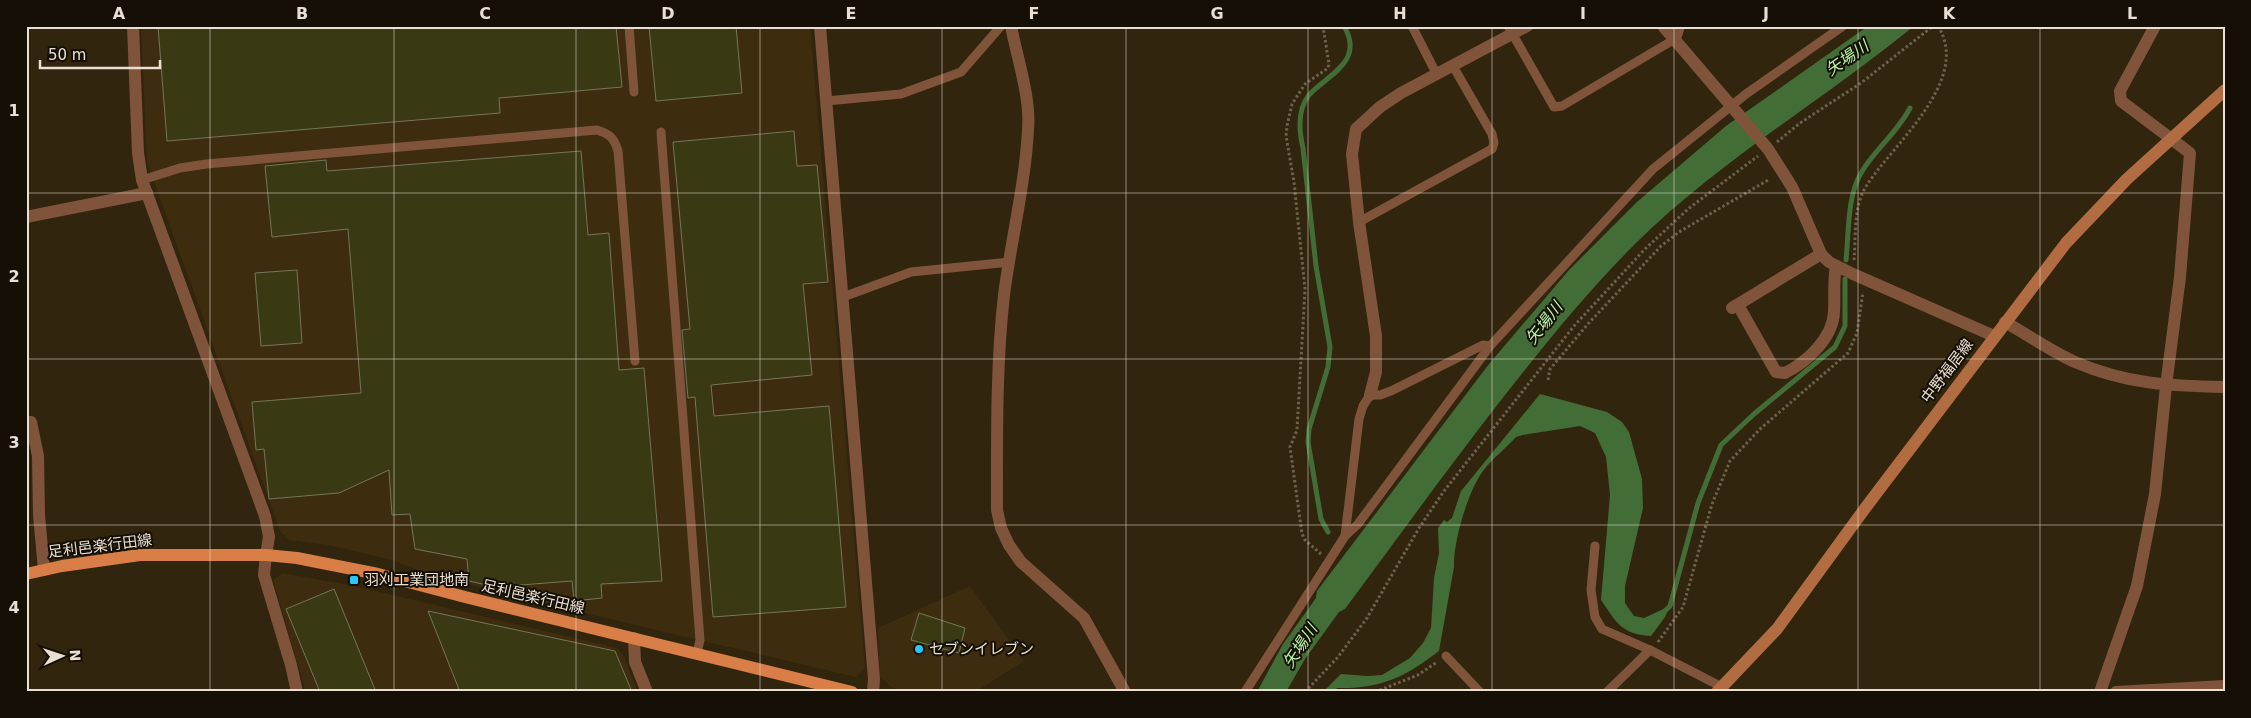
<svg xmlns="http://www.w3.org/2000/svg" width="2251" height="718" font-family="'DejaVu Sans','Noto Sans JP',sans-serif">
<rect width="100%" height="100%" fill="#32250e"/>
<g fill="#3d2d0e">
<polygon points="141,26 810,26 865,668 856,677 559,607 425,573 392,560 328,545 289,540 280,531 147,162"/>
<polygon points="283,573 354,586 617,648 623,655 638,692 306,692 273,580"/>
<polygon points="970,586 1024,661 975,692 905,692 891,687 880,676 878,628"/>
</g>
<g fill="#426d36">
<path d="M 1868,26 L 1914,26 C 1822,101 1719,161 1635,244 C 1585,294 1541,349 1498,404 C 1446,471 1396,540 1345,609 L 1339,612 L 1305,659 L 1286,692 L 1257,692 L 1283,644 L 1316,598 L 1317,591 L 1489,364 L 1569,270 L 1637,202 L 1726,126 Z"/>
<path d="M 1540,394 L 1607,412 L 1622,422 L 1629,432 L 1642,479 L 1643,508 L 1625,586 L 1625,603 L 1634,616 L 1644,618 L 1670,606 L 1665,617 L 1651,636 C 1621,634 1617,623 1601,600 L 1610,495 L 1606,457 L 1595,433 L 1580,426 L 1523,435 L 1516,437 C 1506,448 1492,459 1483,471 C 1468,491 1453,542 1454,567 L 1439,651 C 1405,677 1381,689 1337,688 L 1333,692 L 1323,692 L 1341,674 L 1367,676 L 1382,675 L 1410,658 L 1423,643 L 1431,628 L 1434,578 L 1439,553 L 1438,528 L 1444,520 L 1447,522 L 1452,518 L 1461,491 Z"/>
</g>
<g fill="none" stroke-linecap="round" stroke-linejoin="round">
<g stroke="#426d36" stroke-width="5">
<path d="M 1846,260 C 1849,232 1847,197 1861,173 C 1875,149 1897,133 1910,108"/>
<path d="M 1328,532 L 1321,519 L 1308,442 L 1309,429 L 1328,367 L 1330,347 L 1316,266 L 1303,148 C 1299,131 1297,110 1309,95 C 1328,74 1365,62 1344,26"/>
<polyline points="1665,611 1670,606 1698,503 1721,445 1754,414 1835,347 1845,326 1845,279"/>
</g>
</g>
<g fill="#393913" stroke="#75765a">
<polygon points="158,26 616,26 622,87 499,98 500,113 167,141"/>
<polygon points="649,26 736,26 742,93 656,101"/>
<polygon points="794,131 797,166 817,165 828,282 803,284 812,375 711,385 714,416 829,406 846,607 713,617 695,397 688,398 682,330 690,329 673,142"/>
<polygon points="581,151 588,235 609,233 619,370 644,368 662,581 601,584 602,598 574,601 572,581 495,587 469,581 467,559 415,549 410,514 392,515 389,470 339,493 269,499 264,449 256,450 252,402 361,393 348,229 272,237 265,166 326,160 327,171"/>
<polygon points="297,270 302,343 261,346 255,273"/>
<polygon points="334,589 376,692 320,692 286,609"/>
<polygon points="428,611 615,651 632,692 460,692"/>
<polygon points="919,613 965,628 959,653 911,640"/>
</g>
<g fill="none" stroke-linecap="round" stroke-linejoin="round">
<g stroke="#6d624d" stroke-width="3" stroke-dasharray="2.5 2.5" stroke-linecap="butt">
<polyline points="1777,142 1800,123 1861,83 1933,26"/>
<path d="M 1854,260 C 1856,236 1853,205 1867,185 C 1893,144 1972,80 1938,26"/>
<polyline points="1548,380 1550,369 1587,325 1661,246 1679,232 1770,179"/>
<polyline points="1321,554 1305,540 1302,534 1290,447 1297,430 1305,289 1294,182 1286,136 1287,126 1292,104 1305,84 1328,68 1329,64 1323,26"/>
<polyline points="1658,642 1683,607 1712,504 1730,461 1760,429 1848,353 1857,333 1863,292"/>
<polyline points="1305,692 1338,657 1367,618 1419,528 1444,491 1574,326 1645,249 1688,209 1758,156"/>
<polyline points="1375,692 1418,675 1437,662"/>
</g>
<g stroke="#80543b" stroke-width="9">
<polyline points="629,26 634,92"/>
<polyline points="1412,26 1437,75"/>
<polyline points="1508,26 1554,107 1562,106 1675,39"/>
<polyline points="826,101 901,94 961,72 1001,26"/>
<polyline points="661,132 700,640 697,653"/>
<path d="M 142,180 L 180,168 L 206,164 L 597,130 C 610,134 614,138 618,151 L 635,361"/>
<polyline points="1359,222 1492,149 1494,143 1492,134 1453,66"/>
<polyline points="843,297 911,272 1010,262"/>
<polyline points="1345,536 1359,419 1363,406 1370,395 1380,395 1391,391 1483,345 1490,346"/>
<polyline points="1595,546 1591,590 1595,617 1602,629 1650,650 1722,687"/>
<polyline points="1446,656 1480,692"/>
<polyline points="1245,692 1345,536 1358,524 1490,346 1653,169 1746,94 1843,26"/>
<polyline points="1607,692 1650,650"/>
</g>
<g stroke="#80543b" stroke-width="12">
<polyline points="820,26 874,679 873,692"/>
<path d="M 1011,26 C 1017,58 1031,98 1028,130 C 1025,186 1011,240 1004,295 C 996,364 997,440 997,510 L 1001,528 L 1009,545 L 1021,562 L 1084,618 L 1125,692"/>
<polyline points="1663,26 1768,149 1792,187 1821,254 1829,262 1853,274 1994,336"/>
<polyline points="1675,39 1679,26"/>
<polyline points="26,217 147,193"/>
<path d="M 1738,305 L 1776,372 L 1785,373 C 1807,362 1833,338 1834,312 C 1835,296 1833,282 1836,266"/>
<polyline points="1732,308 1821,254"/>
<path d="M 2005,322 C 2028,335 2051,351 2075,362 C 2126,384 2170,386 2225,387"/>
<polyline points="1370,395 1376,372 1376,336 1359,222 1352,154 1356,129 1380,107 1401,93 1527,26"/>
<polyline points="31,422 38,456 39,515 44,570"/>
<polyline points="266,555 264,575 291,665 297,692"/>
<polyline points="634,638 635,662 647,692"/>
<polyline points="2100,692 2137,586 2155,494 2166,386 2180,277 2190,153 2121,101 2120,91 2155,26"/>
<polyline points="2116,692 2225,686"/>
</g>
<polyline stroke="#80543b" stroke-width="12" points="133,26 138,153 142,180 265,516 269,537 266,555"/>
<polyline stroke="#b26c42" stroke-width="12" points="1717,692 1777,629 1866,507 2066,243 2127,179 2225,90"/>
<polyline stroke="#d87e46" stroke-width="12" points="26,574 62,566 140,555 266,555 297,558 378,574 465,597 852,692"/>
</g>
<path fill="none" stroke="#e8e0d2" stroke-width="1" stroke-opacity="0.55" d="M 210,26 L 210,692M 394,26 L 394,692M 576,26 L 576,692M 760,26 L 760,692M 942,26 L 942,692M 1126,26 L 1126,692M 1308,26 L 1308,692M 1492,26 L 1492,692M 1674,26 L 1674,692M 1858,26 L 1858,692M 2040,26 L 2040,692M 26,193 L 2225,193M 26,359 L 2225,359M 26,525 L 2225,525"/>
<g fill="#28c8ff" stroke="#150f06" stroke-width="2">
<rect x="349" y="575" width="10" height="10" rx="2.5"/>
<circle cx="919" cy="649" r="5"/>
</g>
<g text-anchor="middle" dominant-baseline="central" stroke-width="4" stroke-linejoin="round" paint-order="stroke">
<g font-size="15" fill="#e8e0d2" stroke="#150f06">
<text transform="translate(1947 371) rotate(-53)">中野福居線</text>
<text transform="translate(100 546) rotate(-7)">足利邑楽行田線</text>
<text transform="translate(533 597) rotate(13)">足利邑楽行田線</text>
</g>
<g font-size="15" fill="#e8e0d2" stroke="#150f06" text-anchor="start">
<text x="364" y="580">羽刈工業団地南</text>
<text x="929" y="649">セブンイレブン</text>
</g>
<g font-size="16" font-style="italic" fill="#b6f6a5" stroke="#150f06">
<text transform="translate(1847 58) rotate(-35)">矢場川</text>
<text transform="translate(1544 323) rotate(-52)">矢場川</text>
<text transform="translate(1300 646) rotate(-57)">矢場川</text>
</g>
</g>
<rect width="2251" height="718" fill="none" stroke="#150f06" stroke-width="55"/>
<g transform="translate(62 656) rotate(87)" stroke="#150f06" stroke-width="4" paint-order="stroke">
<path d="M0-4L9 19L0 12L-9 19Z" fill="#e8e0d2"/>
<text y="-8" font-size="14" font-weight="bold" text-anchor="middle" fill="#e8e0d2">N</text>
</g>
<path d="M40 60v8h120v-8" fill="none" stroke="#e8e0d2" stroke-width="2.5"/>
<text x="48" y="60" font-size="15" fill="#e8e0d2" stroke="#150f06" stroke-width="4" paint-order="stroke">50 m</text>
<rect x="28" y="28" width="2196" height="662" fill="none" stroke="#e8e0d2" stroke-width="2"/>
<g font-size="16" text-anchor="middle" font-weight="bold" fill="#e8e0d2">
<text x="119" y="19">A</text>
<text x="302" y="19">B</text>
<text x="485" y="19">C</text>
<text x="668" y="19">D</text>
<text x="851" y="19">E</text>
<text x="1034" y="19">F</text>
<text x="1217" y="19">G</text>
<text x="1400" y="19">H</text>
<text x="1583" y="19">I</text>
<text x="1766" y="19">J</text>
<text x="1949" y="19">K</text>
<text x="2132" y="19">L</text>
<text x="14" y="116">1</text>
<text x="14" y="282">2</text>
<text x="14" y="448">3</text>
<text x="14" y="613">4</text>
</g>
</svg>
